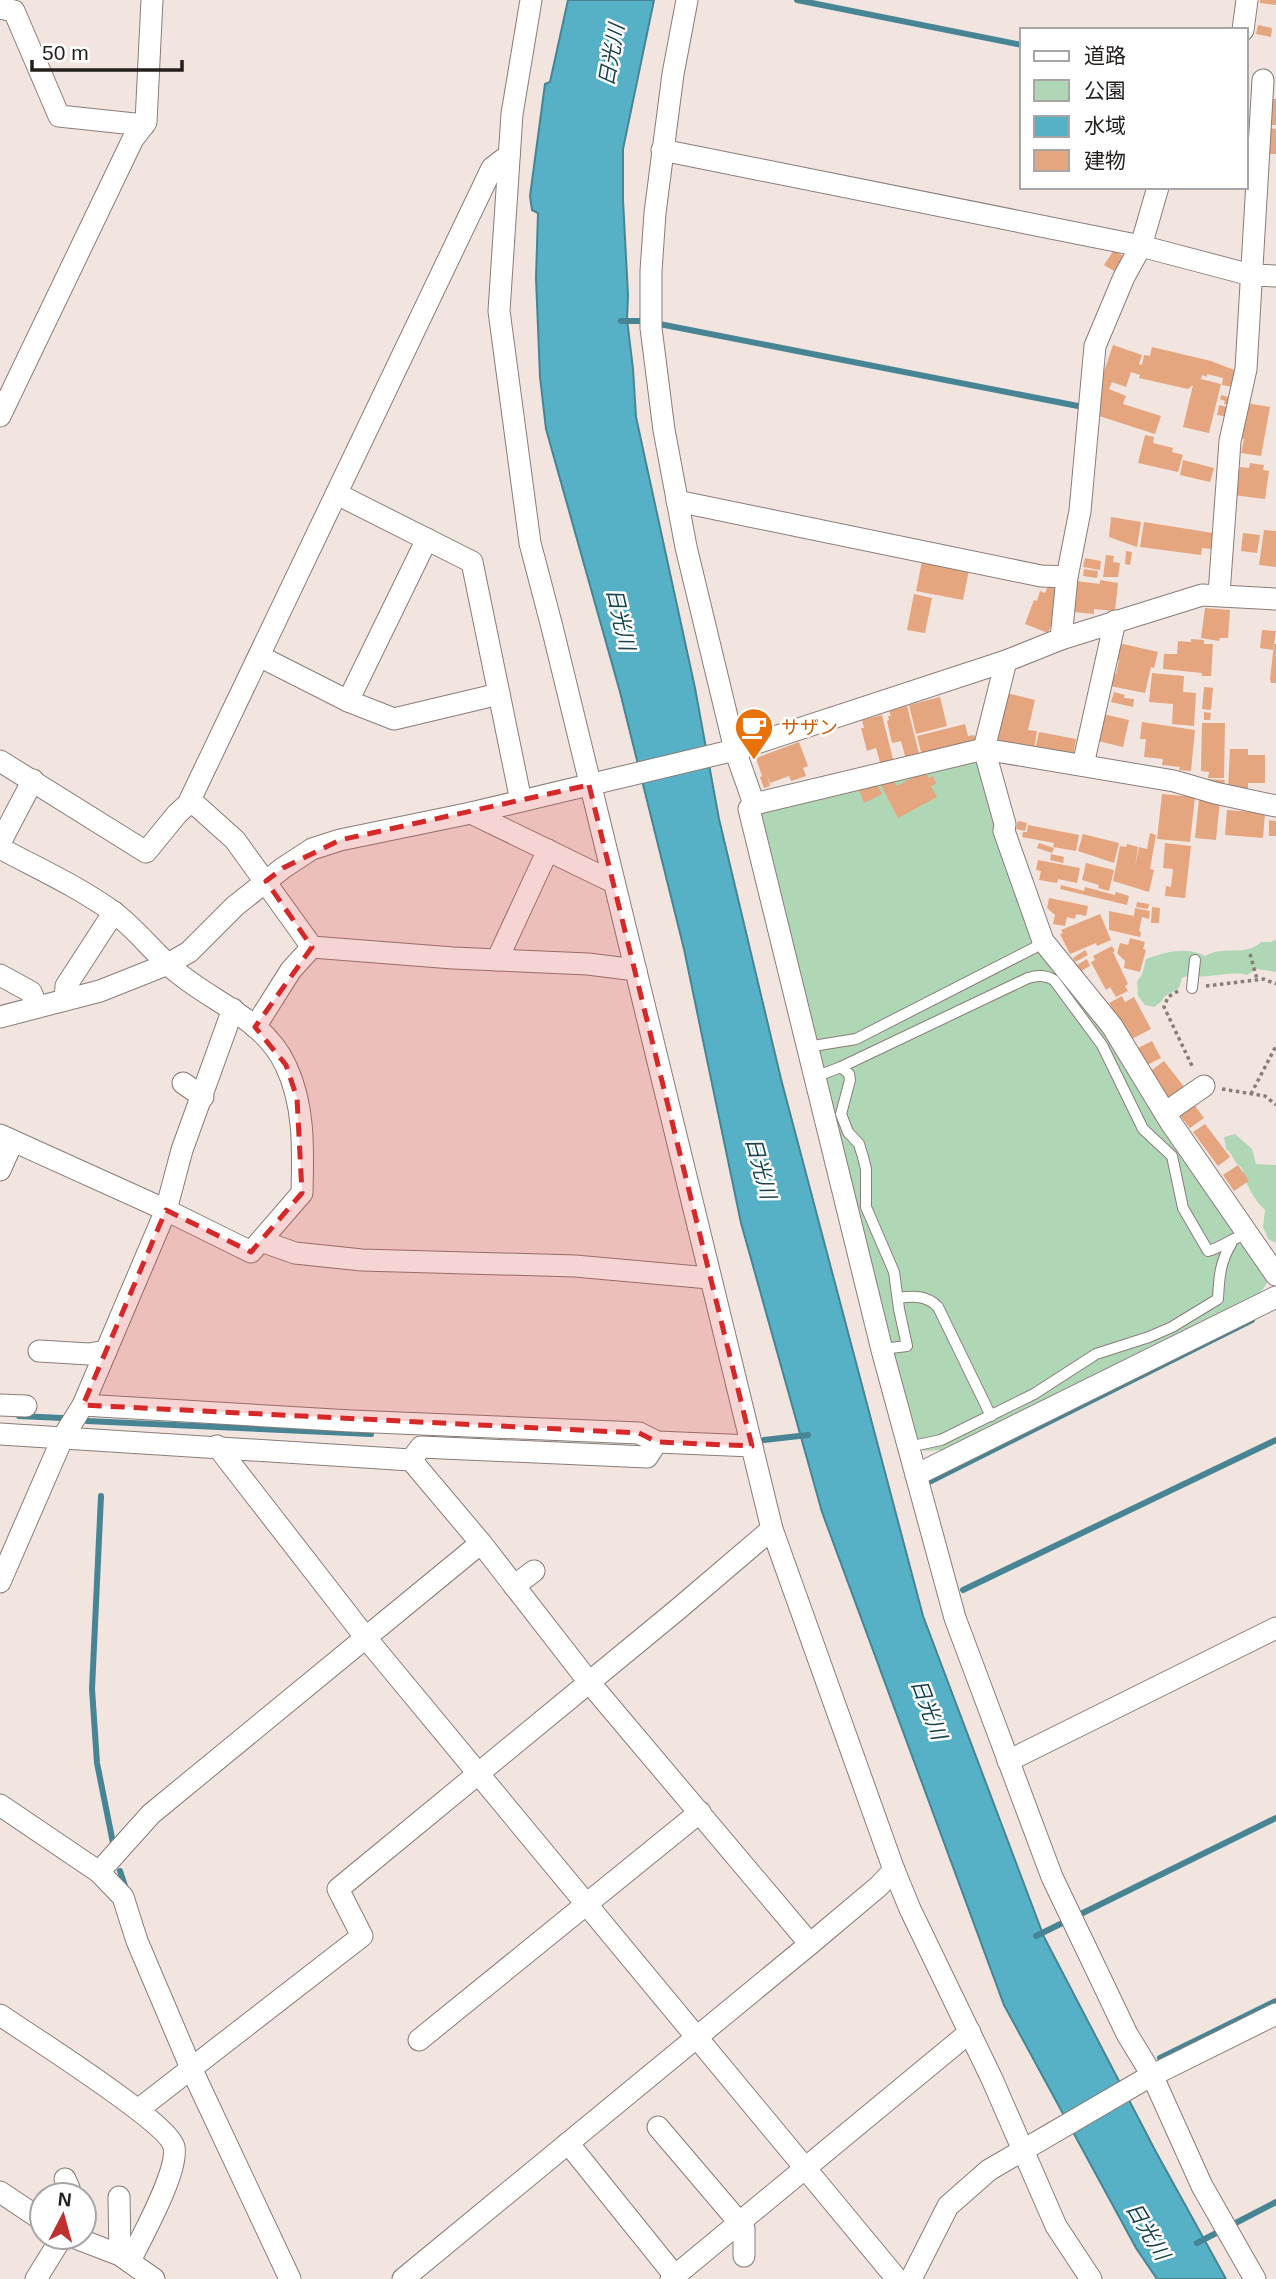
<svg xmlns="http://www.w3.org/2000/svg" width="1276" height="2279" font-family="Helvetica,'Noto Sans JP',sans-serif">
<rect width="100%" height="100%" fill="#f2e5e0"/>
<g fill="#afd7b6">
<path d="M 979,756 L 999,824 L 993,828 L 1025,917 L 1261,1262 L 1267,1282 C 1256,1311 1197,1310 1180,1341 L 1030,1414 L 1026,1408 L 1001,1421 L 999,1426 L 968,1445 L 958,1442 L 941,1450 L 923,1451 L 914,1437 L 760,818 L 761,812 Z"/>
<path d="M 1276,939 L 1276,972 L 1257,969 L 1247,975 C 1227,970 1209,980 1189,975 L 1182,978 L 1179,988 L 1165,996 L 1161,1002 L 1154,1007 L 1145,1005 L 1138,996 L 1137,982 L 1142,974 L 1146,959 C 1165,952 1187,946 1205,956 C 1227,944 1243,958 1261,942 L 1271,942 Z"/>
<path d="M 1235,1134 L 1252,1149 L 1256,1164 L 1276,1165 L 1276,1243 L 1268,1239 L 1263,1227 L 1265,1210 C 1254,1200 1245,1183 1242,1168 C 1232,1161 1234,1155 1226,1149 L 1224,1137 Z"/>
</g>
<polygon fill="#56b1c7" stroke="#478594" stroke-width="2" points="568,0 654,0 623,149 623,200 628,295 627,319 633,369 636,417 695,688 719,819 781,1079 923,1616 1044,1937 1156,2152 1226,2279 1157,2279 1136,2248 1004,2005 822,1512 741,1223 684,949 620,692 546,429 540,377 536,278 538,213 532,210 530,196 545,84 550,82"/>
<g fill="none" stroke-linecap="round" stroke-linejoin="round">
<g stroke="#478594" stroke-width="6">
<polyline points="797,0 1022,45"/>
<polyline points="621,321 644,321 1083,407"/>
<polyline points="19,1416 62,1418"/>
<polyline points="87,1421 371,1434"/>
<polyline points="764,1440 808,1435"/>
<polyline points="927,1483 1252,1320"/>
<polyline points="101,1496 92,1689 97,1763 113,1843"/>
<polyline points="963,1590 1276,1440"/>
<polyline points="120,1871 126,1889"/>
<polyline points="1036,1936 1276,1818"/>
<polyline points="1160,2058 1276,2001"/>
<polyline points="1197,2243 1276,2202"/>
</g>
</g>
<g fill="#e5a57f">
<polygon points="1260,0 1276,0 1276,5 1260,3"/>
<polygon points="1258,25 1272,28 1271,37 1256,34"/>
<polygon points="1269,99 1276,99 1276,125 1268,125"/>
<polygon points="1270,128 1276,129 1276,154 1268,154"/>
<polygon points="1114,250 1125,257 1116,272 1104,265"/>
<polygon points="1113,345 1142,355 1139,364 1142,365 1144,355 1150,356 1152,347 1211,361 1237,371 1233,387 1222,385 1223,378 1207,374 1207,377 1202,375 1201,379 1221,384 1209,433 1183,427 1193,385 1188,389 1139,378 1140,375 1131,372 1126,387 1112,382 1109,389 1126,396 1123,404 1161,416 1155,434 1096,415 1099,386"/>
<polygon points="1221,395 1232,398 1231,405 1224,404 1225,401 1220,399"/>
<polygon points="1247,403 1270,407 1261,456 1241,453 1244,439 1241,439"/>
<polygon points="1219,405 1231,408 1229,417 1217,415"/>
<polygon points="1145,435 1154,437 1153,443 1173,448 1172,452 1183,455 1178,472 1138,463"/>
<polygon points="1183,460 1214,468 1210,482 1180,475"/>
<polygon points="1250,463 1264,465 1263,470 1269,471 1265,499 1233,495 1240,467 1249,468"/>
<polygon points="1111,517 1141,522 1137,547 1109,537"/>
<polygon points="1144,522 1213,533 1211,549 1202,548 1201,555 1140,547"/>
<polygon points="1264,530 1276,531 1276,567 1259,565"/>
<polygon points="1243,533 1260,535 1257,553 1241,551"/>
<polygon points="1126,551 1132,552 1130,565 1125,564"/>
<polygon points="1106,555 1114,556 1113,562 1120,563 1118,577 1103,577"/>
<polygon points="1085,558 1101,561 1100,570 1083,567"/>
<polygon points="922,561 969,570 963,600 916,591"/>
<polygon points="1084,569 1098,571 1097,578 1083,576"/>
<polygon points="1100,580 1118,583 1115,611 1094,609 1094,614 1073,612 1076,581 1100,584"/>
<polygon points="1048,586 1061,591 1058,609 1048,633 1025,624 1034,600 1037,601 1040,591 1045,593"/>
<polygon points="914,594 932,598 925,633 907,630"/>
<polygon points="1205,608 1230,610 1228,638 1220,638 1219,641 1201,638"/>
<polygon points="1262,630 1276,631 1273,650 1260,648"/>
<polygon points="1191,639 1204,640 1204,644 1213,644 1211,676 1202,676 1202,673 1163,669 1164,654 1177,654 1178,641 1191,642"/>
<polygon points="1119,643 1158,652 1154,668 1151,667 1145,693 1110,686 1113,674 1116,674 1119,660 1116,660"/>
<polygon points="1274,644 1276,644 1276,683 1271,683 1270,679"/>
<polygon points="1152,673 1184,676 1183,692 1196,693 1194,726 1172,724 1173,704 1149,702"/>
<polygon points="1204,687 1213,688 1211,710 1202,709"/>
<polygon points="1114,692 1125,695 1124,698 1134,699 1133,707 1111,702"/>
<polygon points="1007,693 1035,700 1028,730 1037,731 1034,750 995,743"/>
<polygon points="940,697 947,726 916,734 909,705"/>
<polygon points="907,706 920,757 906,760 901,741 892,743 887,721 889,720 888,716 891,716 889,711"/>
<polygon points="1204,712 1211,713 1210,720 1204,720"/>
<polygon points="1103,714 1129,720 1123,747 1098,741"/>
<polygon points="882,715 894,763 881,766 876,748 867,751 861,728 864,728 862,720"/>
<polygon points="1142,722 1195,730 1191,771 1179,770 1180,767 1162,765 1163,759 1144,757 1146,739 1140,739"/>
<polygon points="1202,723 1225,723 1224,778 1208,778 1209,772 1201,771"/>
<polygon points="965,724 968,736 974,735 976,740 922,756 917,736"/>
<polygon points="1039,732 1076,739 1073,757 1035,750"/>
<polygon points="799,742 808,766 803,768 806,776 791,781 789,776 770,783 767,774 770,786 764,788 760,777 762,776 756,758"/>
<polygon points="1230,749 1248,749 1248,755 1265,755 1265,783 1248,783 1248,789 1228,789"/>
<polygon points="925,771 929,778 933,776 936,784 931,786 937,797 898,818 881,785 893,779 897,786"/>
<polygon points="1206,779 1225,780 1223,788 1206,784"/>
<polygon points="876,782 882,794 864,803 859,790"/>
<polygon points="1162,794 1195,797 1190,842 1157,839"/>
<polygon points="1199,799 1220,800 1216,840 1195,838"/>
<polygon points="1227,810 1265,813 1263,838 1225,835"/>
<polygon points="1269,820 1276,821 1276,836 1269,836"/>
<polygon points="1018,821 1027,823 1025,831 1016,829"/>
<polygon points="1028,825 1079,835 1076,851 1053,847 1054,843 1022,837 1023,832 1027,832"/>
<polygon points="1150,833 1156,835 1150,869 1154,870 1149,892 1113,881 1120,846 1126,847 1127,844 1138,847 1135,867 1139,847 1147,849"/>
<polygon points="1083,834 1119,843 1114,863 1078,851"/>
<polygon points="1039,843 1054,848 1052,853 1037,848"/>
<polygon points="1165,843 1191,846 1185,898 1165,896 1166,886 1171,887 1173,869 1163,868"/>
<polygon points="1051,854 1064,857 1063,863 1050,860"/>
<polygon points="1038,860 1080,868 1077,883 1058,879 1057,883 1039,880 1041,871 1036,870"/>
<polygon points="1086,863 1114,870 1109,891 1098,888 1099,885 1082,880"/>
<polygon points="1061,885 1084,891 1085,887 1115,895 1116,892 1129,896 1127,905 1060,889"/>
<polygon points="1049,898 1088,906 1086,916 1076,914 1075,919 1067,917 1065,926 1053,924 1055,915 1047,908"/>
<polygon points="1137,902 1149,904 1148,909 1136,907"/>
<polygon points="1152,907 1160,908 1159,923 1151,923"/>
<polygon points="1135,908 1150,911 1149,919 1142,917 1139,931 1141,932 1140,937 1109,930 1109,911 1134,916"/>
<polygon points="1100,914 1111,940 1097,946 1096,943 1070,954 1060,934 1063,933 1061,930"/>
<polygon points="1130,938 1145,942 1143,949 1146,950 1140,972 1124,968 1125,961 1117,953 1120,943 1128,945"/>
<polygon points="1112,946 1115,951 1113,952 1128,984 1125,986 1128,991 1116,997 1110,987 1106,990 1091,962 1095,960 1093,956"/>
<polygon points="1085,950 1088,955 1075,962 1073,958"/>
<polygon points="1087,959 1090,966 1081,971 1077,965"/>
<polygon points="1122,996 1125,1002 1134,997 1151,1029 1130,1040 1109,1003"/>
<polygon points="1152,1041 1161,1058 1145,1066 1136,1049"/>
<polygon points="1164,1061 1185,1088 1169,1100 1148,1073"/>
<polygon points="1193,1103 1204,1118 1190,1128 1179,1114"/>
<polygon points="1205,1124 1230,1157 1218,1166 1193,1132"/>
<polygon points="1238,1165 1249,1181 1234,1191 1223,1175"/>
</g>
<g fill="none" stroke-linecap="round" stroke-linejoin="round">
<g stroke="#887d78" stroke-width="12">
<g id="service">
<polyline points="1192,988 1195,960"/>
<polyline points="807,1047 856,1039 1034,948 1043,941"/>
<polyline points="841,1067 849,1074 850,1080 841,1114 848,1132 859,1144 863,1157 866,1169 866,1207 894,1272 899,1309 907,1346 882,1349"/>
<path d="M 815,1077 L 841,1067 L 1028,978 C 1038,975 1045,975 1054,980 L 1102,1045 L 1143,1129 L 1172,1156 L 1183,1208 L 1208,1251 C 1223,1247 1233,1237 1248,1234"/>
<path d="M 898,1298 C 913,1296 927,1295 938,1307 L 991,1416"/>
<path d="M 908,1447 L 941,1440 L 1034,1394 L 1096,1354 L 1149,1337 L 1172,1327 L 1218,1299 C 1219,1278 1220,1262 1231,1244"/>
</g>
</g>
<g stroke="#887d78" stroke-width="23">
<g id="minor">
<polyline points="531,0 512,114 499,311 530,543 552,627 772,1529 894,1870 910,1909 992,2079 1056,2226 1091,2279"/>
<polyline points="687,0 673,74 655,213 651,271 651,328 664,430 686,547 735,750 754,804 749,809 882,1350 955,1618 1052,1877 1127,2034 1152,2075 1202,2186 1255,2279"/>
<polyline points="0,8 14,11 59,116 144,125"/>
<polyline points="1243,30 1247,0"/>
<polyline points="662,150 1141,246 1251,275 1276,276"/>
<polyline points="0,416 133,139 146,122 152,0"/>
<polyline points="337,494 472,562 521,801"/>
<polyline points="677,501 1041,576 1067,577"/>
<polyline points="1219,594 1230,441 1246,369 1263,80"/>
<polyline points="1061,639 1067,577 1080,511 1095,346 1124,277 1141,246 1158,187"/>
<polyline points="259,656 348,701 394,719 499,694"/>
<polyline points="1006,661 984,749 1005,824 1004,831 1043,941 1112,1026 1171,1123 1276,1275"/>
<polyline points="348,701 427,539"/>
<polyline points="0,761 146,852 177,814 188,804 196,805 235,840 312,947 453,958 588,964 636,970"/>
<polyline points="1083,765 1115,621"/>
<polyline points="188,804 492,168 509,155"/>
<polyline points="754,804 984,749 1174,781 1215,793 1276,806"/>
<polyline points="471,813 613,882"/>
<polyline points="0,843 33,780"/>
<path d="M 0,848 C 37,868 77,886 112,911 C 136,928 155,955 178,973 C 216,1004 265,1020 286,1066 C 305,1106 303,1151 302,1193 L 251,1252 L 166,1210 L 0,1135"/>
<polyline points="497,960 548,850"/>
<polyline points="0,975 31,992 37,1007"/>
<polyline points="65,1000 66,986 114,912"/>
<polyline points="0,1017 100,991 168,964 189,952 235,906 283,868 312,849 340,840 471,813 735,750 1006,661 1061,639 1202,595 1276,599"/>
<polyline points="255,1027 291,970 312,947"/>
<polyline points="183,1083 203,1097"/>
<polyline points="1165,1113 1204,1086"/>
<polyline points="0,1170 13,1141"/>
<polyline points="261,1241 295,1253 362,1260 575,1266 709,1278"/>
<polyline points="39,1351 89,1354 106,1351"/>
<polyline points="0,1405 26,1406"/>
<polyline points="83,1405 351,1421 639,1433 657,1442 752,1446"/>
<polyline points="0,1434 411,1460 481,1543 589,1682 810,1944"/>
<polyline points="217,1446 366,1638 897,2279"/>
<polyline points="411,1460 421,1447 647,1457 657,1442"/>
<polyline points="916,1475 1276,1297"/>
<polyline points="0,1582 63,1437 83,1405 166,1210 182,1150 233,1009"/>
<polyline points="514,1586 534,1571"/>
<polyline points="1008,1761 1276,1628"/>
<polyline points="0,1805 99,1872 151,1814 481,1543"/>
<polyline points="99,1872 123,1897 137,1941 191,2068 290,2279"/>
<path d="M 0,2015 C 28,2034 169,2123 174,2147 C 179,2171 141,2238 130,2261"/>
<polyline points="419,2040 700,1812"/>
<polyline points="139,2109 362,1936 338,1889 677,1610 772,1529"/>
<polyline points="658,2127 744,2228 744,2256"/>
<polyline points="568,2143 675,2276"/>
<polyline points="0,2192 42,2220"/>
<polyline points="65,2195 69,2188 65,2179"/>
<polyline points="119,2197 120,2255"/>
<polyline points="73,2237 120,2255 154,2279"/>
<polyline points="36,2279 62,2237"/>
<polyline points="403,2279 810,1944 879,1886 894,1870"/>
<polyline points="671,2279 970,2032"/>
<polyline points="911,2279 948,2206 989,2170 1147,2078 1276,2014"/>
</g>
</g>
<g stroke="#867e7b" stroke-width="3.5" stroke-dasharray="3.5 3.5" stroke-linecap="butt">
<polyline points="1250,954 1257,979"/>
<polyline points="1206,986 1264,979 1276,984"/>
<polyline points="1178,991 1168,997 1164,1007 1193,1068"/>
<polyline points="1222,1089 1265,1096 1276,1105"/>
<polyline points="1251,1094 1276,1046"/>
</g>
<use href="#service" stroke="#fff" stroke-width="10"/>
<use href="#minor" stroke="#fff" stroke-width="21"/>
</g>
<path fill="#d62828" fill-opacity="0.2" stroke="#d62828" stroke-width="5" stroke-dasharray="14 9" stroke-linejoin="round" d="M 589,785 L 752,1446 L 657,1442 L 639,1433 L 83,1405 L 166,1210 L 251,1252 L 302,1193 L 297,1098 L 286,1065 L 255,1027 L 312,947 L 266,881 L 283,868 L 340,840 Z"/>
<defs>
<g id="cafe-pin" transform="scale(2.0125)"><path d="M0 17L-7.5 6A9.5 9.5 0 1 1 7.5 6Z" fill="#e8710a" stroke="#fff"/><path d="M-5.5-4.5H6V0H3Q3 3.5 0 3.5H-2.5Q-5.5 3.5-5.5 0ZM3-3.2v2h1.7v-2ZM-6 4.5H4V6H-6Z" fill="#fff"/></g>
</defs>
<g fill-rule="evenodd">
<use href="#cafe-pin" x="754" y="727"/>
</g>
<g text-anchor="middle" dominant-baseline="central" stroke-width="5" stroke-linejoin="round" paint-order="stroke">
<g font-size="19" fill="#c56008" stroke="#fff" text-anchor="start">
<text x="781" y="727">サザン</text>
</g>
<g font-size="21" font-style="italic" fill="#1b454e" stroke="#fff">
<text transform="translate(611 55) rotate(-80)">日光川</text>
<text transform="translate(621 619) rotate(77)">日光川</text>
<text transform="translate(761 1168) rotate(75)">日光川</text>
<text transform="translate(929 1709) rotate(69)">日光川</text>
<text transform="translate(1148 2231) rotate(59)">日光川</text>
</g>
</g>
<rect x="1020" y="28" width="228" height="161" fill="#ffffff" stroke="#a7a5a5" stroke-width="2"/>
<rect x="1034" y="51" width="35" height="10" fill="#ffffff" stroke="#a7a5a5" stroke-width="2"/>
<text x="1084" y="63" font-size="21" fill="#231f1d">道路</text>
<rect x="1034" y="80" width="35" height="21" fill="#afd7b6" stroke="#a7a5a5" stroke-width="2"/>
<text x="1084" y="98" font-size="21" fill="#231f1d">公園</text>
<rect x="1034" y="116" width="35" height="21" fill="#56b1c7" stroke="#a7a5a5" stroke-width="2"/>
<text x="1084" y="133" font-size="21" fill="#231f1d">水域</text>
<rect x="1034" y="150" width="35" height="21" fill="#e5a57f" stroke="#a7a5a5" stroke-width="2"/>
<text x="1084" y="168" font-size="21" fill="#231f1d">建物</text>
<g transform="translate(63 2216) rotate(6)"><circle r="33" fill="#ffffff" stroke="#a7a5a5" stroke-width="2"/>
<path d="M0-5L12 26L0 18L-12 26Z" fill="#bf3030"/>
<text y="-10" font-size="19" font-weight="bold" text-anchor="middle" fill="#231f1d">N</text>
</g>
<path d="M32 60v10h150v-10" fill="none" stroke="#231f1d" stroke-width="3.5"/>
<text x="42" y="60" font-size="21" fill="#231f1d" stroke="#ffffff" stroke-width="5" paint-order="stroke">50 m</text>
</svg>
